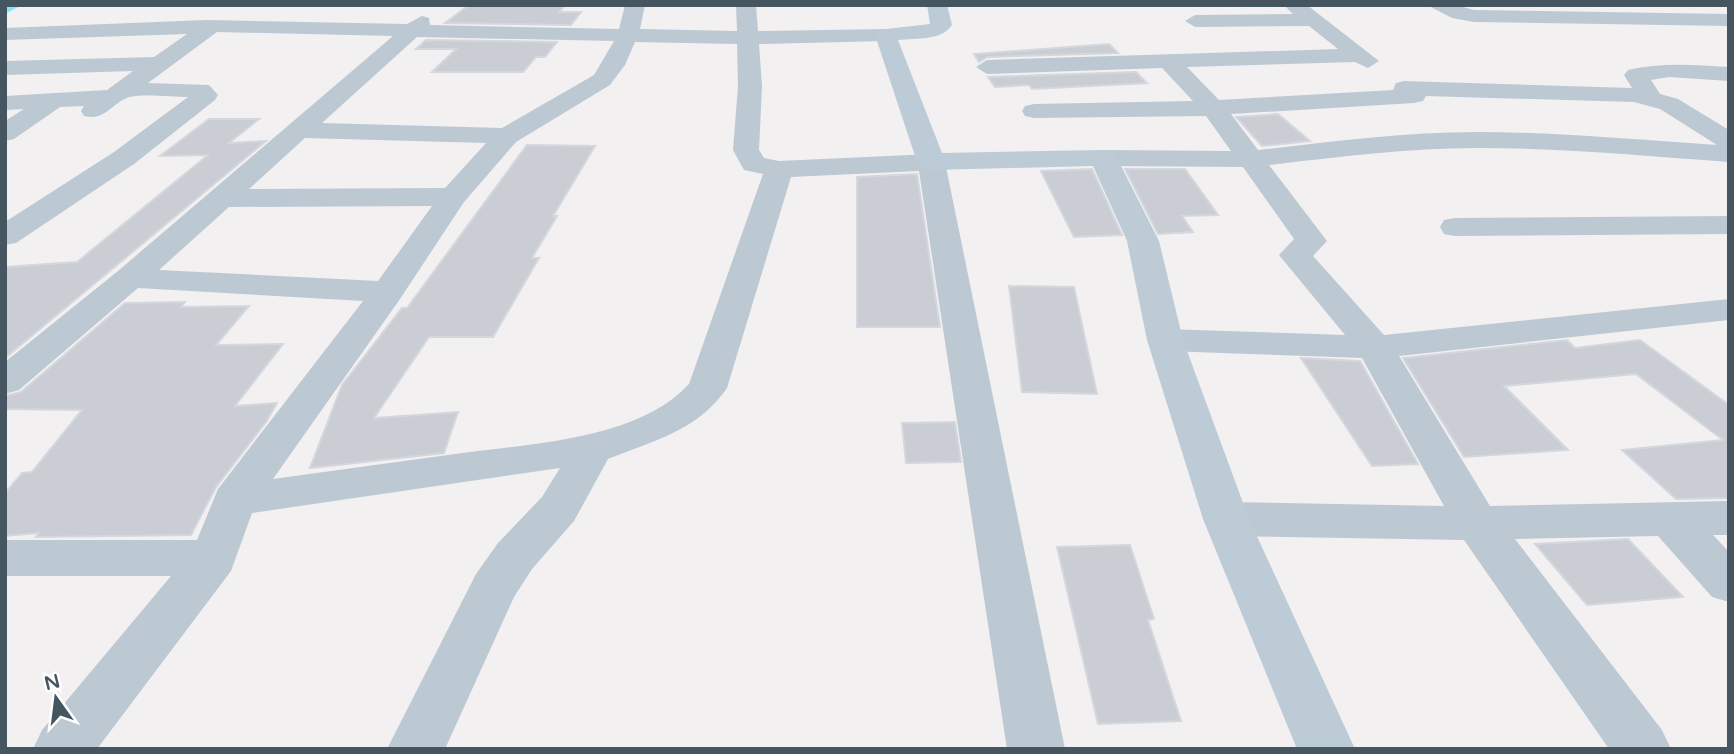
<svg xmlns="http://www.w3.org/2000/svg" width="1734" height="754" font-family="'Varela Round',sans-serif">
<rect width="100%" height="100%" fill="#f3f0f1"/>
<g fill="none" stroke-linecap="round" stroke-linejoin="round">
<polygon fill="#83e7f7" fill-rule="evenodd" points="5,5 22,5 5,14"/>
</g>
<g fill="#caced4" stroke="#d4d7dd" stroke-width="2">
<polygon points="469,5 565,5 559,12 581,12 571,25 445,23"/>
<polygon points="426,40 557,42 545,57 536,57 523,72 432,72 456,49 416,49"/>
<polygon points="1109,44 1118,53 987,57 979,62 974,54"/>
<polygon points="1136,72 1147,83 1032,89 1029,85 995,87 988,77"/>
<polygon points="1278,114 1310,141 1262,146 1236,117"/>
<polygon points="209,119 259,119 229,143 266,141 5,358 5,267 77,262 208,155 160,156"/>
<polygon points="527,145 595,146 553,216 557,216 532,258 539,258 493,337 429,337 374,418 458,412 444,453 310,468 342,385 402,308 407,308"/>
<polygon points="1092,169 1122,235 1074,237 1041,171"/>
<polygon points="1125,169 1185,169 1218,215 1182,216 1193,232 1158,234"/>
<polygon points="917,174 940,327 857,327 857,177"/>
<polygon points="1009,286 1074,287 1097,394 1022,392"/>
<polygon points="185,302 181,307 249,306 216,345 283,344 235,406 277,403 266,422 216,487 191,535 36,537 39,533 5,536 5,493 22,473 32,472 82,410 5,409 5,396 21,392 125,303"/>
<polygon points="1567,340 1575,348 1640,340 1729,405 1729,498 1676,499 1622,450 1723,440 1636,374 1504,386 1568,450 1464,457 1403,358"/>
<polygon points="1301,358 1360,361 1418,464 1372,466"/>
<polygon points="955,422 961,462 906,463 902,423"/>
<polygon points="1628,539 1683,597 1587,605 1535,544"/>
<polygon points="1130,545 1154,619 1148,620 1181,721 1098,724 1057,547"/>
</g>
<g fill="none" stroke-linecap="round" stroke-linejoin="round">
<g fill="#bdc9d2" fill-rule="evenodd">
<path d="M 625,5 L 645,5 L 640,29 L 737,31 L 736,5 L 756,5 L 758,31 L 886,29 L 897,35 L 886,41 L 759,44 L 762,86 L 759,150 L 764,158 L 779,161 L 931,154 L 941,156 L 945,162 L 1065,749 L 1007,749 L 919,171 L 791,177 L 727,388 C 699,430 653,441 608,459 L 574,521 L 532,569 L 514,597 L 445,749 L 387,749 L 476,574 L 498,543 L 542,497 L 560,468 L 252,513 L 231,571 L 97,749 L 33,749 L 42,730 L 171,576 L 5,576 L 5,540 L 197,540 L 218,489 L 363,301 L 138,288 L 19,390 L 5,394 L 5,362 L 118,271 L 393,36 L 217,32 L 148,83 L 209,85 L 218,95 L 215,100 L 134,164 L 16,243 L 5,245 L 5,222 L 114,152 L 188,97 C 173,97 139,93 127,98 C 110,105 105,121 84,116 L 81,111 L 84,106 L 60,107 L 14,139 L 5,141 L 5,121 L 24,109 L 5,110 L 5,96 L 107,90 L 133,71 L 5,75 L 5,61 L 154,57 L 187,34 L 5,40 L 5,28 L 207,20 L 407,24 L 422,16 L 429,18 L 430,25 L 619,29 ZM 417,37 L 614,41 L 594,75 L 502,128 L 322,123 ZM 635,42 L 737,44 L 738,86 L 733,150 L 744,170 L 763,174 L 689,384 C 636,442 521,444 448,455 C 389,463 331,471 273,479 L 400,299 L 464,202 L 516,142 L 610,85 L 625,65 ZM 305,138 L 486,143 L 445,188 L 249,189 ZM 432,206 L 378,281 L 159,270 L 229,207 Z"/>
<path d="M 1284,5 L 1307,5 L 1379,61 L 1368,68 L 1355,62 L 1187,67 L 1219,100 L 1393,90 L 1396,83 L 1404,81 L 1632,88 L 1624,75 L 1628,70 C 1662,62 1694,65 1729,67 L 1729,81 L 1669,77 L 1651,80 L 1660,94 L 1678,99 L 1729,130 L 1729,162 C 1645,156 1561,148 1477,148 C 1408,148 1338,157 1269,165 L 1327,241 L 1313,256 L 1384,335 L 1729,299 L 1729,320 L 1399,356 L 1490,506 L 1729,501 L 1729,535 L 1713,535 L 1729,552 L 1729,602 L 1712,597 L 1658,536 L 1515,539 L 1662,730 L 1671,749 L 1609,749 L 1464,540 L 1226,536 L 1210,531 L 1203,519 L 1210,507 L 1226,502 L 1444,506 L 1362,358 L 1165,351 L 1152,348 L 1147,340 L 1152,332 L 1165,329 L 1345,335 L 1279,255 L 1294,239 L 1243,167 L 1103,166 L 1093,164 L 1089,158 L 1093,152 L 1103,150 L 1231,151 L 1206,116 L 1034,118 L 1025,116 L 1022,111 L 1025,106 L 1034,104 L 1193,101 L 1162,68 L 987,74 L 976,67 L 987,60 L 1338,49 L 1309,26 L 1195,27 L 1185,21 L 1195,15 L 1293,14 ZM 1426,96 L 1634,102 L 1660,109 L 1717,145 C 1637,140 1557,132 1476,132 C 1403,132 1330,142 1258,150 L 1231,114 L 1414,103 L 1423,101 Z"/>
<polygon points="1427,5 1455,5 1474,10 1729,14 1729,26 1474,22 1452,18"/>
<polygon points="1729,216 1729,234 1455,236 1444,234 1440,227 1444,220 1455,218"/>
</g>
<path fill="#bccbd6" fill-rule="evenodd" d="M 927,5 L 947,5 L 952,25 C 941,41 917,38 898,40 L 942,153 L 1103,150 L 1113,152 L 1117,158 L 1159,241 L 1183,340 L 1249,519 L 1355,749 L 1297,749 L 1203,519 L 1147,340 L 1127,241 L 1093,166 L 931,170 L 921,168 L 917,162 L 875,35 L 886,29 L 930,24 Z"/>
</g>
<rect width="1734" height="754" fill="none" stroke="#465661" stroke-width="14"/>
<g transform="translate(56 698) rotate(346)" stroke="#ffffff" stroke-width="5" paint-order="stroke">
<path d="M0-5L12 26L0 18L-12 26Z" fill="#465661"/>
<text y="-10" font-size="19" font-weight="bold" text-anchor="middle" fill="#465661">N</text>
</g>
</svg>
